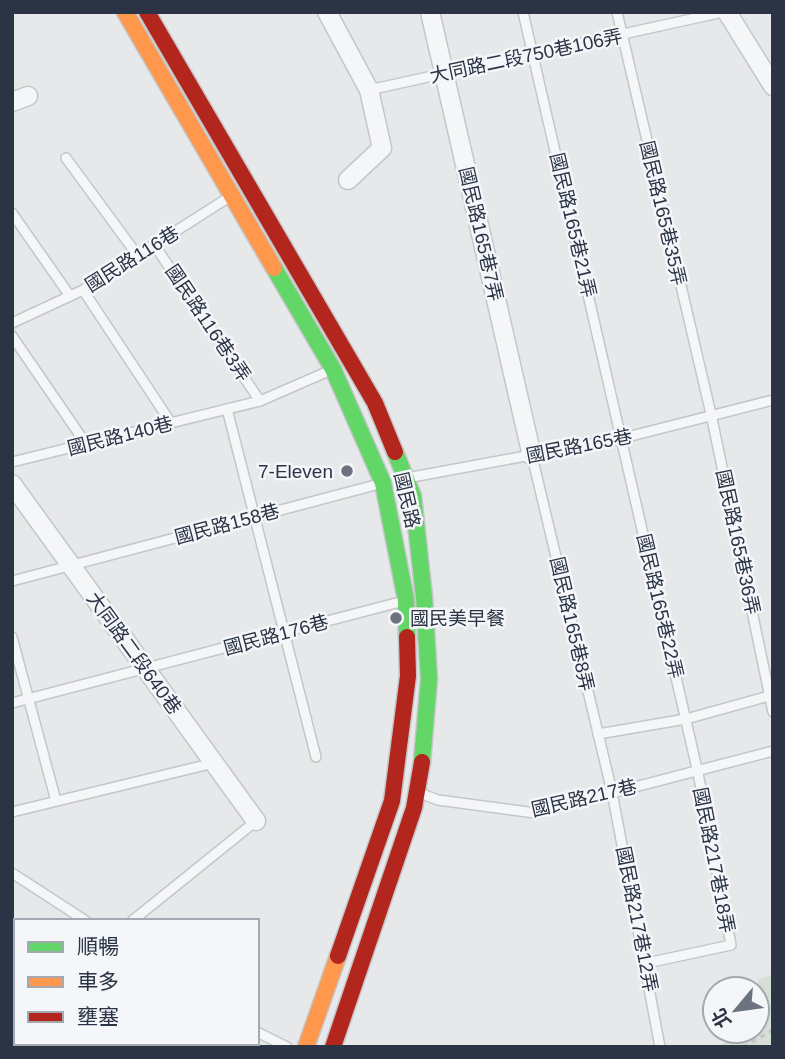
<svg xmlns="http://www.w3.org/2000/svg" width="785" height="1059" font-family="Helvetica,'Noto Sans TC',sans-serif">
<rect width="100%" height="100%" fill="#e6e8ea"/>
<polygon fill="#d6ded6" points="773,974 773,1047 718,1047 741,1031 757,1031 758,980"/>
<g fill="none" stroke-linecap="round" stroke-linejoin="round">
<g stroke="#c4c6c8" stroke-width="12">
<g id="lane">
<polyline points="523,12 698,773 731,945 647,963"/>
<polyline points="617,12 711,414 773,712"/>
<polyline points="369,90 723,12"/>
<polyline points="66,158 138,256"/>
<polyline points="12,213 70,296"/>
<polyline points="155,246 260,401"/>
<polyline points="83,290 171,423"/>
<polyline points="12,323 83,290 231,196"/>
<polyline points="12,336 86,444"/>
<polyline points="227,409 316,757"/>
<polyline points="532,456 612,792 660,1047"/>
<polyline points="12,462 260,401 331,370"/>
<polyline points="407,478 623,438 773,400"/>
<polyline points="12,581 383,483"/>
<polyline points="12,637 56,801"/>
<polyline points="12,703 404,601"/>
<polyline points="598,734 686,719 769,696"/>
<polyline points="417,792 438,800 535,813 773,751"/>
<polyline points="12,812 214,763"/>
<polyline points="12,873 86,921"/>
<polyline points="132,921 256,821"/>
<polyline points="12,978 16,981"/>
<polyline points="257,1032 287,1047"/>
<polyline points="104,1043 109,1047"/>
</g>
</g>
<g stroke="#c4c6c8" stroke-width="21">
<g id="street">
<polyline points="327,12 369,90 382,148 348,180"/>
<polyline points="430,12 532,456"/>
<polyline points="727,12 773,86"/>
<polyline points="12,102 28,96"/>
<polyline points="12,484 256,821"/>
</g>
</g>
<g stroke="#c4c6c8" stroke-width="19">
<g id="fast">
<polyline points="274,268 333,369 383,483 406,600 407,637"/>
<polyline points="395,452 413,496 424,597 429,679 422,762"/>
</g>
</g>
<g stroke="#c4c6c8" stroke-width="19">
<g id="slow">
<polyline points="125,12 274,268"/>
<polyline points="306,1047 338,956"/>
</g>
</g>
<g stroke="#c4c6c8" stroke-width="19">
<g id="jam">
<polyline points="147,12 375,403 395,452"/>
<polyline points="338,956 392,801 408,676 407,637"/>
<polyline points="333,1047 414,808 422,762"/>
</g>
</g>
<polyline stroke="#c5c6ca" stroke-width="3.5" stroke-dasharray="5 5" stroke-linecap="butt" points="743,1047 773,1030"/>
<use href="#lane" stroke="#f5f6f7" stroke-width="9"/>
<use href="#street" stroke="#f5f6f7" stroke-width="18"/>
<use href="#fast" stroke="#63d668" stroke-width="16"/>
<use href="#slow" stroke="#ff974d" stroke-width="16"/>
<use href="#jam" stroke="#b3261e" stroke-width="16"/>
</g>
<g fill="#6c737f" stroke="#f4f6f9" stroke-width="2.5">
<circle cx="347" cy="471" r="7"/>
<circle cx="396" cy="618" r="7"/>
</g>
<g text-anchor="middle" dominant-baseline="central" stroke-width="5" stroke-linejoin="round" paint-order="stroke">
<g font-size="19" fill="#2b3445" stroke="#f4f6f9">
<text transform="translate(526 56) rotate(-12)">大同路二段750巷106弄</text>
<text transform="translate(663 213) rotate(77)">國民路165巷35弄</text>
<text transform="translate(573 225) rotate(77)">國民路165巷21弄</text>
<text transform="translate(481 234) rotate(77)">國民路165巷7弄</text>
<text transform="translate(132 259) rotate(-32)">國民路116巷</text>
<text transform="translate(208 323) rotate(56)">國民路116巷3弄</text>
<text transform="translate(120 436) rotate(-14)">國民路140巷</text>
<text transform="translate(579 446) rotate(-11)">國民路165巷</text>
<text transform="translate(407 500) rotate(77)">國民路</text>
<text transform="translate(227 524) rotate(-15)">國民路158巷</text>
<text transform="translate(738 542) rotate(78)">國民路165巷36弄</text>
<text transform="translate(660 606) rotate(77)">國民路165巷22弄</text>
<text transform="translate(572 624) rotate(77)">國民路165巷8弄</text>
<text transform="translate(276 635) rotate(-15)">國民路176巷</text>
<text transform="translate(134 653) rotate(54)">大同路二段640巷</text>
<text transform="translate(584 798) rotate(-13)">國民路217巷</text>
<text transform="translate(714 860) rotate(79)">國民路217巷18弄</text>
<text transform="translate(637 919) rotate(79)">國民路217巷12弄</text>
</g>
<g font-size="19" fill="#2b3445" stroke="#f4f6f9" text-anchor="end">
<text x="333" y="471">7-Eleven</text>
<text x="410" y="618" text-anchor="start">國民美早餐</text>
</g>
</g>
<rect width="785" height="1059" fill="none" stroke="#2b3445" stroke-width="28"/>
<rect x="14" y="919" width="245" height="126" fill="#f4f6f9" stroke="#a4a8b1" stroke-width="2"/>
<rect x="28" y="942" width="35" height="10" fill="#63d668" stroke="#a4a8b1" stroke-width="2"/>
<text x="77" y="954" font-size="21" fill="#2b3445">順暢</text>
<rect x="28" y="977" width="35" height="10" fill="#ff974d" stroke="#a4a8b1" stroke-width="2"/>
<text x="77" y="989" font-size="21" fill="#2b3445">車多</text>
<rect x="28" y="1012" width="35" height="10" fill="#b3261e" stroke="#a4a8b1" stroke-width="2"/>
<text x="77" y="1024" font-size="21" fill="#2b3445">壅塞</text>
<g transform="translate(736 1010) rotate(241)"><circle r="33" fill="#f4f6f9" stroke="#a4a8b1" stroke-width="2"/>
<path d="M0-5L12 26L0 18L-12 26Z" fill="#6c737f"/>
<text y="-10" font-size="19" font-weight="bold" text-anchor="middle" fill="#2b3445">北</text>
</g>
</svg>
